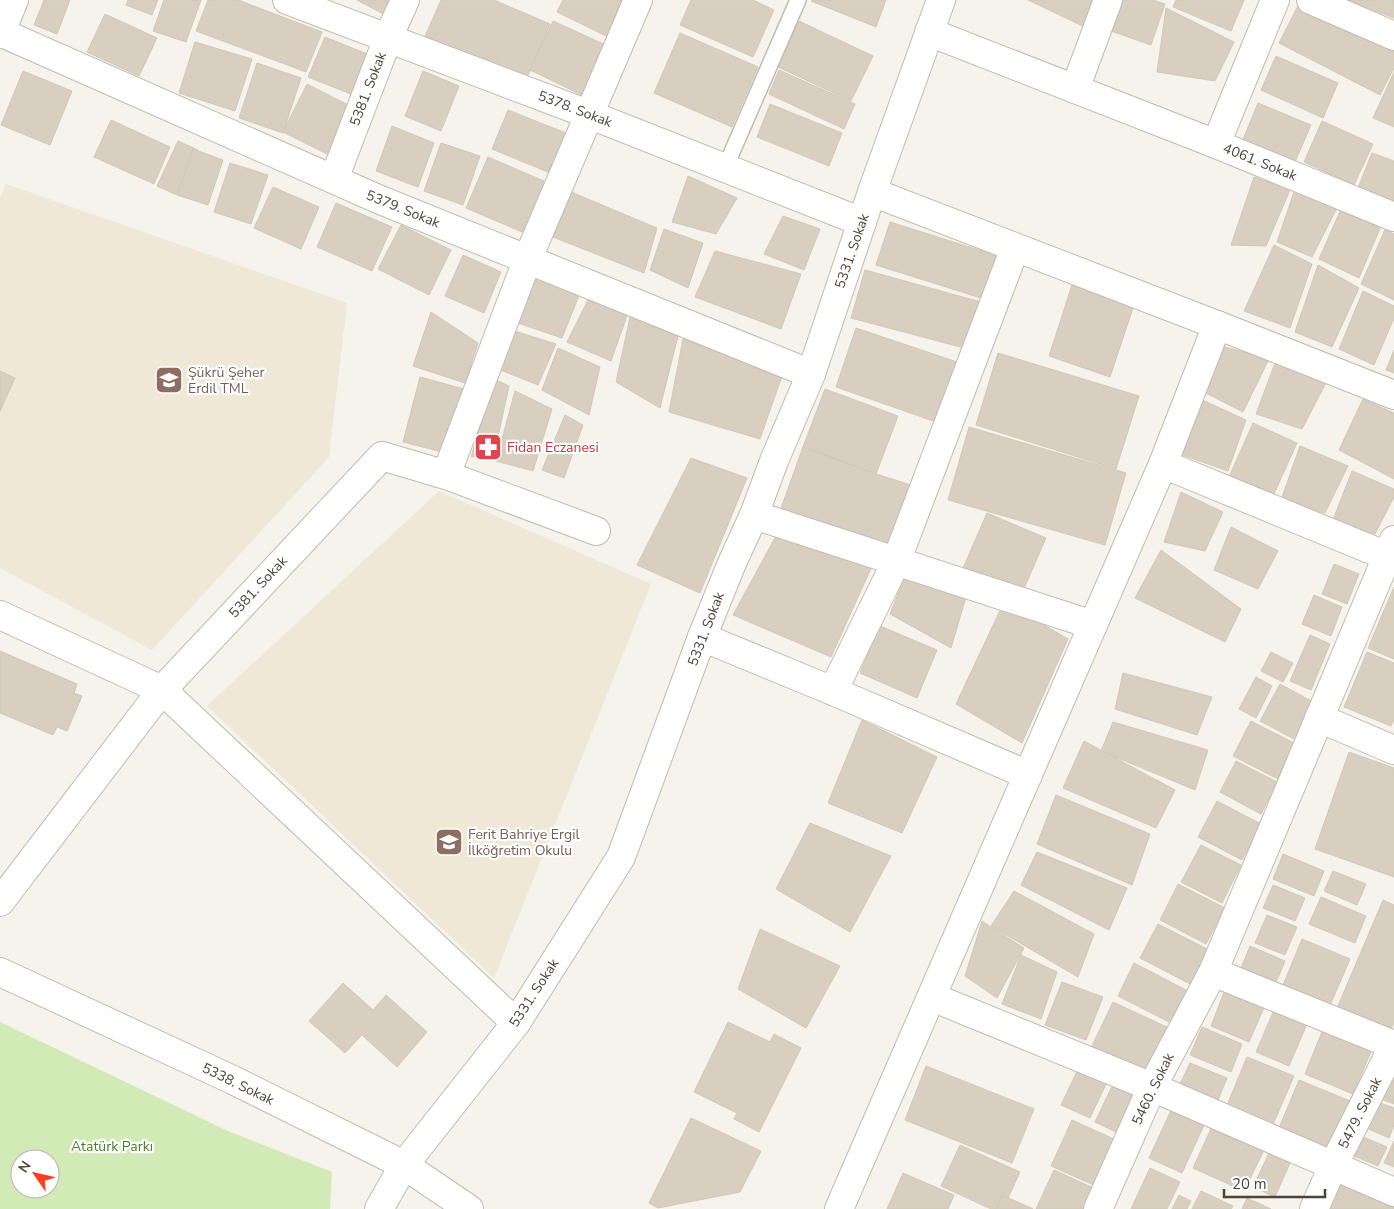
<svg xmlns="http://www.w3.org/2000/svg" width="1394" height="1209" font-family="'Nunito Sans',sans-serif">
<rect width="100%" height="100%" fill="#f6f3ec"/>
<g fill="#efe8d6">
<polygon points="6,184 347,303 329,457 152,650 0,568 0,197"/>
<polygon points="439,491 651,584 494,978 207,706"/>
</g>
<path fill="#d2eab5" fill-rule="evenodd" d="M 0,1022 L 228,1131 L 332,1172 L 330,1209 L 0,1209 ZM 20,1159 L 50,1159 L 50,1189 L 20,1189 Z"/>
<g fill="#d8cfc1" stroke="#d3c7b4">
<polygon points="44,0 70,0 57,34 34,25"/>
<polygon points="128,0 158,0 152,15 126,5"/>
<polygon points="164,0 201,0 186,42 153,31"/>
<polygon points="208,0 238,0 322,32 306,72 196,31"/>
<polygon points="357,0 398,0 389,17"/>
<polygon points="441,0 494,0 550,24 526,80 425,36"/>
<polygon points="563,0 627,0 608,37 557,12"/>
<polygon points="691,0 753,0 774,10 753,57 680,25"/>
<polygon points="812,0 886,0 876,27 811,1"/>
<polygon points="1028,0 1104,0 1091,30"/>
<polygon points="1118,0 1153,0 1165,4 1151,45 1108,30"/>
<polygon points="1176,0 1244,0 1231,31 1173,7"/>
<polygon points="1347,0 1394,0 1394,18"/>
<polygon points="1300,2 1394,50 1394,68 1380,95 1279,43"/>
<polygon points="1166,8 1234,42 1215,81 1157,72"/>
<polygon points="105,14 157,38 139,76 87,52"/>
<polygon points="553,21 608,46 584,96 530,70"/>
<polygon points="799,21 873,56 851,101 778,67"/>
<polygon points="680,33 758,67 732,127 654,93"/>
<polygon points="325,37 372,56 356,96 308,77"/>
<polygon points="195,42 252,59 235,111 179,93"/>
<polygon points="1276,56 1338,83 1323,118 1261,90"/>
<polygon points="257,63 301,78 283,133 239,118"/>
<polygon points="779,70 855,104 844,129 769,94"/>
<polygon points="23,71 72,91 50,145 1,125"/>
<polygon points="423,71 459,86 441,131 405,116"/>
<polygon points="1394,72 1394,127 1373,118"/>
<polygon points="307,84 352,107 329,155 283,132"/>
<polygon points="1258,103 1311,125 1294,164 1242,142"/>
<polygon points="770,104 842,133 829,166 757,137"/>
<polygon points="508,110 566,133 550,173 492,149"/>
<polygon points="111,120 170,147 154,184 94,157"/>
<polygon points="1322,121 1373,144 1354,185 1304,162"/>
<polygon points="392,126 434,143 418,187 376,171"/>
<polygon points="178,141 198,150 177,195 157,186"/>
<polygon points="441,143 480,156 463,205 424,191"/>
<polygon points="193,149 223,160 208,205 177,195"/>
<polygon points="1372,153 1394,161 1394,201 1358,188"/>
<polygon points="488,157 544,181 522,232 466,208"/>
<polygon points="230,163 268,175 251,224 214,212"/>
<polygon points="688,176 737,198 716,234 672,222"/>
<polygon points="1254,177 1290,190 1266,246 1231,245"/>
<polygon points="273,187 319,207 301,249 254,228"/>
<polygon points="571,192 657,228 644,273 553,237"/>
<polygon points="1294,192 1337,208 1312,257 1277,242"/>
<polygon points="336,203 392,227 372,271 317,247"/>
<polygon points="1341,209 1381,226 1359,278 1319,259"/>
<polygon points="783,216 820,229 804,270 764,254"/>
<polygon points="890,222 998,256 984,299 876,265"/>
<polygon points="401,225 451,250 429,295 378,269"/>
<polygon points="664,229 703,243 688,288 650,270"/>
<polygon points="1385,230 1394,234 1394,300 1361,284"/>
<polygon points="1274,245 1312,264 1290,328 1244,311"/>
<polygon points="715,251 801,274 781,329 695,297"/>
<polygon points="463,255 501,272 484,313 445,296"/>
<polygon points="1318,265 1359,288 1332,347 1295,332"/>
<polygon points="865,270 981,302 968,349 851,318"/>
<polygon points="536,277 580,293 562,338 512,321"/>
<polygon points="1072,285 1134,305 1110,377 1049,356"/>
<polygon points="1363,291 1394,306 1394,318 1374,365 1339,349"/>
<polygon points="588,300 628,313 611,361 567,342"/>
<polygon points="431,312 478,343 465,383 413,366"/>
<polygon points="630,317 678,336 660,408 616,382"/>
<polygon points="856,328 960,363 939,423 836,387"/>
<polygon points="511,330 556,344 538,385 498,369"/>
<polygon points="683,339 782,376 760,439 669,412"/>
<polygon points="1221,346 1269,359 1243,412 1204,392"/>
<polygon points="558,348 600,367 589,415 542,390"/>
<polygon points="1394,350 1394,373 1386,370"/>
<polygon points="998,353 1139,396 1116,469 976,425"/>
<polygon points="1275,363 1329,377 1302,429 1256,414"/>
<polygon points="0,371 15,378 0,411"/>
<polygon points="420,377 464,389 446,453 403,442"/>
<polygon points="494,379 509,386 494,455 471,457"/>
<polygon points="825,389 898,416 876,474 803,447"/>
<polygon points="515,391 552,409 533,471 496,461"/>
<polygon points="1200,399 1246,420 1228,471 1177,453"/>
<polygon points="1363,399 1394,413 1394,479 1339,450"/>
<polygon points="565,415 583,425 564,478 542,470"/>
<polygon points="1253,423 1297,443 1273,496 1229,477"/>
<polygon points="969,427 1126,473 1105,545 948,500"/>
<polygon points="1300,446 1348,466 1325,513 1281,500"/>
<polygon points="803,447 876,474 911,485 889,549 780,511"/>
<polygon points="691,458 747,478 700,593 637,565"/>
<polygon points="1352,471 1394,489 1394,497 1375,534 1333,520"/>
<polygon points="1181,492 1223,512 1205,551 1164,542"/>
<polygon points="987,513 1046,538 1022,593 963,568"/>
<polygon points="1231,527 1278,551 1258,589 1214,570"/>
<polygon points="777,534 872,566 831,657 733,615"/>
<polygon points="1161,550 1241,609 1225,642 1135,598"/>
<polygon points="1334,564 1359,574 1347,604 1322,594"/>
<polygon points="905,576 966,597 951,648 890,614"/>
<polygon points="1394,587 1394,659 1368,648"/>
<polygon points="1314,595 1342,607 1331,636 1302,624"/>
<polygon points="1004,602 1068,639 1022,743 956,704"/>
<polygon points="880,626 937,650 917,698 860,673"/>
<polygon points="1310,635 1330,644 1311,690 1290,681"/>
<polygon points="0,651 77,684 74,693 82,696 67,731 57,727 53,735 0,713"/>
<polygon points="1271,652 1293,663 1283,682 1261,671"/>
<polygon points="1367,652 1394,663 1394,719 1391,726 1344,707"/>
<polygon points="1123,673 1212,697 1197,735 1115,709"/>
<polygon points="1256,677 1272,686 1256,718 1239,709"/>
<polygon points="1280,684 1315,703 1296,740 1260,721"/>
<polygon points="862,720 937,757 902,833 828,803"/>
<polygon points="1251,721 1296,744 1278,779 1233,756"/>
<polygon points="1113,722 1208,750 1195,790 1101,751"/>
<polygon points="1084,741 1175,790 1156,828 1063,788"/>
<polygon points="1349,752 1394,768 1394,877 1315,849"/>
<polygon points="1236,761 1277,782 1261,814 1220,792"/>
<polygon points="1056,795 1150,834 1132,885 1037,844"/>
<polygon points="1217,801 1261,824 1242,860 1198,837"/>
<polygon points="810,823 891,856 850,932 776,889"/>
<polygon points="1201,845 1241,865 1222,903 1181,882"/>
<polygon points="1037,852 1127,888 1109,930 1021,885"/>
<polygon points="1283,854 1324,871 1314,896 1273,879"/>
<polygon points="1333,871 1366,884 1357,905 1324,891"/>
<polygon points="1178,884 1225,908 1206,944 1160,920"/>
<polygon points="1273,885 1305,898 1295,921 1263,908"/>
<polygon points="1014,891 1094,934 1078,977 991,926"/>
<polygon points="1321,897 1366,916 1355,943 1309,924"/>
<polygon points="1383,900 1394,905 1394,1022 1388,1036 1335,1013"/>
<polygon points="1267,915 1297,927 1285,955 1255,943"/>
<polygon points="982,921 1024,948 997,998 965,976"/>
<polygon points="1158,924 1211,951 1192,985 1140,958"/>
<polygon points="760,929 840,966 806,1028 738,989"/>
<polygon points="1302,939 1350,959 1328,1010 1281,990"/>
<polygon points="1250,946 1285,961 1274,987 1239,973"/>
<polygon points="1021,955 1057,972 1041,1019 1002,1004"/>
<polygon points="1134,963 1190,992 1173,1024 1118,996"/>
<polygon points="1062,982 1103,997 1086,1040 1045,1025"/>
<polygon points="343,983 373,1010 386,995 427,1032 397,1067 362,1035 345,1053 309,1021"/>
<polygon points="1226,987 1266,1003 1249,1042 1211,1026"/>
<polygon points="1113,1002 1169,1028 1146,1076 1090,1050"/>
<polygon points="1274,1010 1307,1024 1289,1066 1256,1052"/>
<polygon points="728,1022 770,1042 774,1034 801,1048 759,1132 734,1119 737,1113 694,1092"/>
<polygon points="1202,1027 1242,1044 1231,1072 1190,1055"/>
<polygon points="1323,1029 1372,1049 1353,1094 1305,1074"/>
<polygon points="1247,1057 1294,1076 1271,1129 1225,1110"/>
<polygon points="1394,1062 1394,1104 1378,1098"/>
<polygon points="1190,1063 1227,1078 1218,1100 1180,1084"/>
<polygon points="1080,1065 1109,1078 1090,1118 1061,1105"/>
<polygon points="926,1066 1034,1109 1012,1163 905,1120"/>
<polygon points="1115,1080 1138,1090 1118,1133 1095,1122"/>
<polygon points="1299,1080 1350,1101 1330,1149 1279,1128"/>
<polygon points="1375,1101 1394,1108 1394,1125 1389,1138 1364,1127"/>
<polygon points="1173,1106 1206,1121 1182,1173 1149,1158"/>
<polygon points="691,1118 761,1151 740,1192 658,1208 649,1203"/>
<polygon points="1072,1120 1116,1140 1096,1186 1051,1166"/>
<polygon points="1214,1122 1266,1146 1244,1191 1193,1168"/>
<polygon points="1361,1136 1387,1147 1378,1166 1352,1155"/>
<polygon points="1394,1141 1394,1167 1384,1163"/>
<polygon points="960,1145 1020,1172 1003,1209 991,1209 941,1186"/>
<polygon points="1269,1153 1290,1163 1275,1197 1253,1187"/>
<polygon points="1150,1168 1180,1182 1167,1209 1131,1209"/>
<polygon points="1054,1170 1100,1191 1091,1209 1036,1209"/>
<polygon points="903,1173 954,1195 948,1209 887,1209"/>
<polygon points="1336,1182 1394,1207 1394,1209 1325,1209"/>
<polygon points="1201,1191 1233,1206 1231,1209 1192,1209"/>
<polygon points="1002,1195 1033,1209 996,1209"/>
<polygon points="1179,1195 1191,1201 1187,1209 1172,1209"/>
<polygon points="1247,1198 1271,1209 1242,1209"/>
</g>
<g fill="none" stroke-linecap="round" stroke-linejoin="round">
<g stroke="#c2bbae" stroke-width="18">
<polyline id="service" points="725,168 798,0"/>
</g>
<g stroke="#c2bbae" stroke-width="30">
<g id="minor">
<polyline points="287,0 588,114 862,222"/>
<polyline points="1311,0 1394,36"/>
<polyline points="0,32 378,199 811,374"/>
<polyline points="929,32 1216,144 1394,217"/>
<polyline points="0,34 14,0"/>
<polyline points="1075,89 1108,0"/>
<polyline points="1216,144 1275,0"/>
<polyline points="334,179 388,38 405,0"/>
<polyline points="872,192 1217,325"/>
<polyline points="1163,464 1217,325 1394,395"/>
<polyline points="446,475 528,258 638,0"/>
<polyline points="754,515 1093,625"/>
<polyline points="1394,540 1213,972 1394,1045"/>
<polyline points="0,615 162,690 516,1023"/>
<polyline points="702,637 833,691 1028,775"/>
<polyline points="833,691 896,562 1015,248"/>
<polyline points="1319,718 1394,750"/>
<polyline points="0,902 162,690 382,456 446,475 596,531"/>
<polyline points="0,972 233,1080 404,1165 469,1209"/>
<polyline points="932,997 1152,1087 1394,1192"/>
<polyline points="379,1209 404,1165 516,1023 621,857 702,637 732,563 754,515 774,461 811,374 872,192 941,0"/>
<polyline points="839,1209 1163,464 1394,559"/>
<polyline points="1098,1209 1152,1087 1213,972"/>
<polyline points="1314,1209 1333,1166 1394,1045"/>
</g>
</g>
<use href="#service" stroke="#fff" stroke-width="15"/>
<use href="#minor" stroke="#fff" stroke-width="28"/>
</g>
<defs>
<g id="school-square" transform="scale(1.4375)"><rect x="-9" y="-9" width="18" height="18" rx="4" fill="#8d6e63" stroke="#fff"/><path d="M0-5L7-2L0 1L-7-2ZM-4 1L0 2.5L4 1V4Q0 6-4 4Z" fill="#fff"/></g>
<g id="pharmacy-square" transform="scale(1.4375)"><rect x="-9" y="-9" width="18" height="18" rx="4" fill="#e0444e" stroke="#fff"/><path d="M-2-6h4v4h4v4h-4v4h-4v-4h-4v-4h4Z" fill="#fff"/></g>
</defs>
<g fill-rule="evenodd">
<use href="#school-square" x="169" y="380"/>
<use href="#pharmacy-square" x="488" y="447"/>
<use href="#school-square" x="449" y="842"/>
</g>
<g text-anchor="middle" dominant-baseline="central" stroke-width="4.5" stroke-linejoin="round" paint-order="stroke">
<g font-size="14" fill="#4b4439" stroke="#fff">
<text transform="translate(368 89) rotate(-69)">5381. Sokak</text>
<text transform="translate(575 109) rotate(21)">5378. Sokak</text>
<text transform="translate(1260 162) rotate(22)">4061. Sokak</text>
<text transform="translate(403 209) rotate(22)">5379. Sokak</text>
<text transform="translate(852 251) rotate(-71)">5331. Sokak</text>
<text transform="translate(258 587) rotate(-47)">5381. Sokak</text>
<text transform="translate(706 629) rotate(-69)">5331. Sokak</text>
<text transform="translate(534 993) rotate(-57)">5331. Sokak</text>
<text transform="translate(238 1084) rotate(26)">5338. Sokak</text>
<text transform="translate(1153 1089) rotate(-64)">5460. Sokak</text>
<text transform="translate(1360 1113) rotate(-63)">5479. Sokak</text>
</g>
<g font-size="14" fill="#785e54" stroke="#fff" text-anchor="start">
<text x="188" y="372">Şükrü Şeher<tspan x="188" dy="16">Erdil TML</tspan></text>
<text x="468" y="834">Ferit Bahriye Ergil<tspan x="468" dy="16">İlköğretim Okulu</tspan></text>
</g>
<g font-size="14" fill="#be3a42" stroke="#fff" text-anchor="start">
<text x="507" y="447">Fidan Eczanesi</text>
</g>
<g font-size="14" fill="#4a7f2a" stroke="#fff">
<text x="112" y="1146">Atatürk Parkı</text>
</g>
</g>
<g transform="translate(35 1174) rotate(304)"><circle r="24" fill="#ffffff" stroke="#b7b4b0"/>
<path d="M0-4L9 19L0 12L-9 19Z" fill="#fc3f1d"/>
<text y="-8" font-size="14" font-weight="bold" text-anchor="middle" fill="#4b4439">N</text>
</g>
<path d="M1224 1189v8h101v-8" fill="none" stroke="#4b4439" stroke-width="2.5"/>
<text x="1232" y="1189" font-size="15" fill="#4b4439" stroke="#ffffff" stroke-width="4" paint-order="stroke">20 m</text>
</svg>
